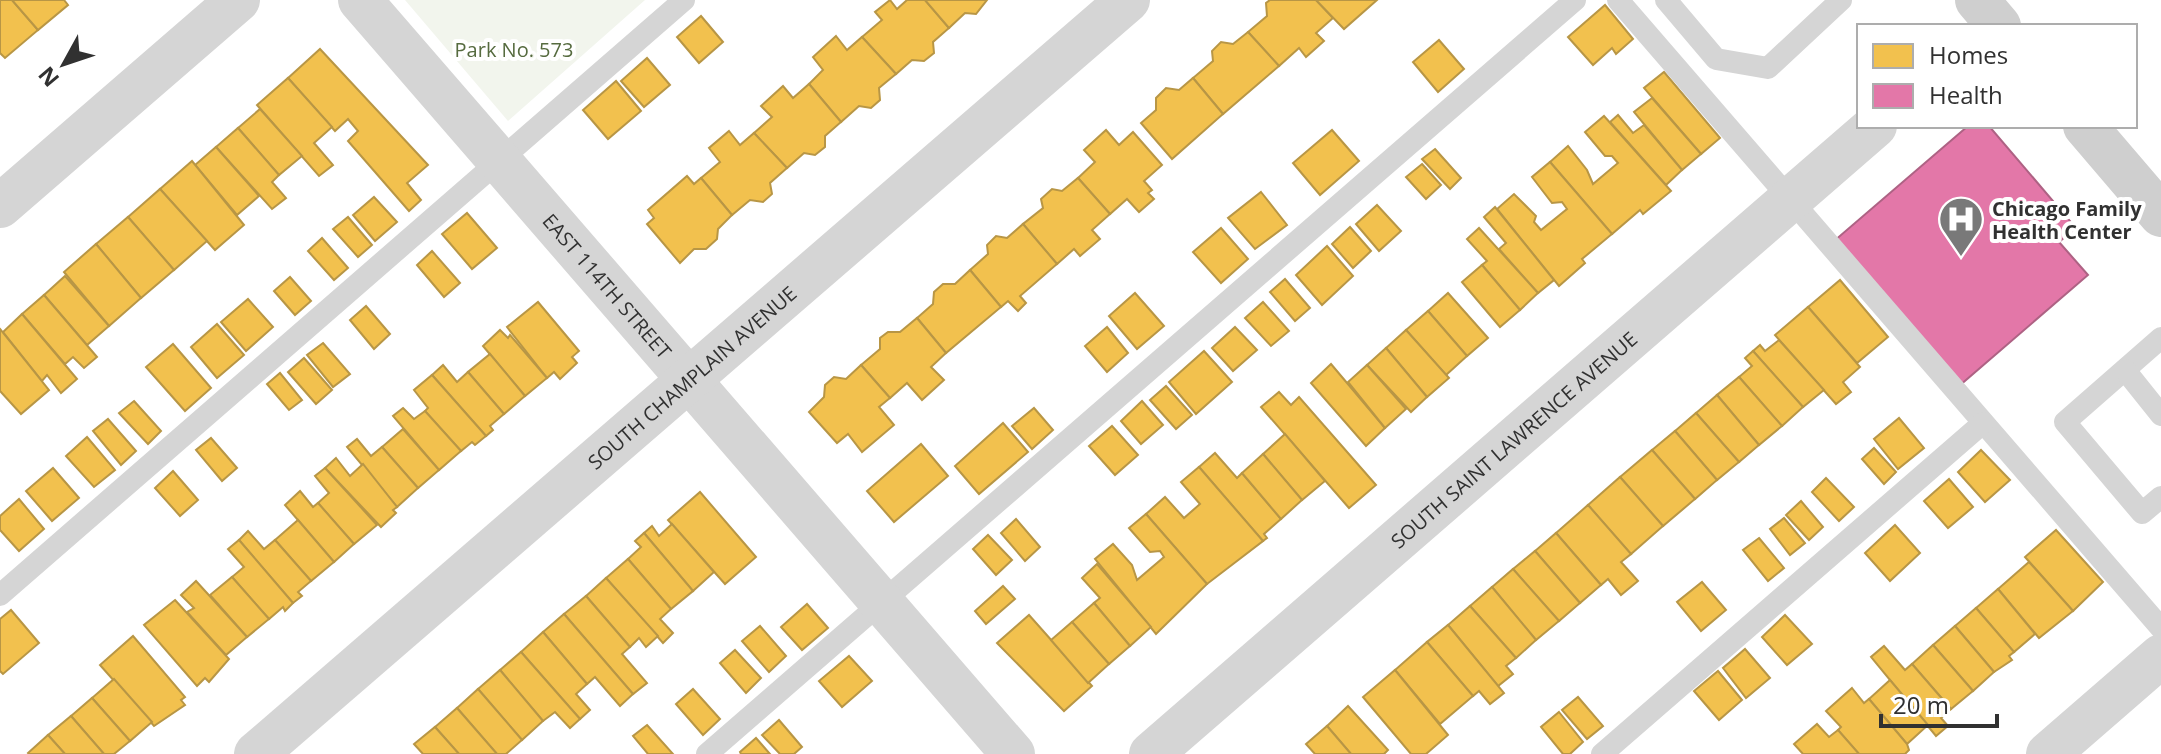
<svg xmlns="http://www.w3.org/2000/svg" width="2161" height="754" font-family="'Open Sans',sans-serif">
<rect width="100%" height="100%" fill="#fff"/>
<polygon fill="#f2f5ed" points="405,0 645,0 508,121"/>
<g fill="#f2c14e" stroke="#b89645" stroke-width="2">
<polygon points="0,0 12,0 38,30 5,58 0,53"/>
<polygon points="12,0 64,0 68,5 38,30"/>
<polygon points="890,0 897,9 907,0 925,0 949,28 933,42 934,53 924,61 912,60 896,74 862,37 882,20 875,12"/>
<polygon points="925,0 987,0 976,14 965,13 949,28"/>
<polygon points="1270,0 1316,0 1333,18 1316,33 1324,41 1306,57 1299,48 1279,66 1248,32 1267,16 1266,3"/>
<polygon points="1316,0 1377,0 1344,29"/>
<polygon points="1605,5 1633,39 1616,54 1612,48 1593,65 1568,37"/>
<polygon points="701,16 723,42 699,63 677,37"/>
<polygon points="1248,32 1279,66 1223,114 1193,78 1213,61 1212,51 1221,42 1233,44"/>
<polygon points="836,36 847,50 862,37 896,74 879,88 880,100 871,108 859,106 841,122 809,84 823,70 813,57"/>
<polygon points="1439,40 1464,69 1438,92 1413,62"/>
<polygon points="320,49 428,165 407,183 421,200 409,211 348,141 358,131 348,119 335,131 288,78"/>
<polygon points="647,58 670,85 644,107 621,81"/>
<polygon points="1664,72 1720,138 1701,154 1644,88"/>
<polygon points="288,78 332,127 314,143 333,165 319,176 257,105"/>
<polygon points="1193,78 1223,114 1172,159 1141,123 1156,110 1156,98 1166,88 1179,90"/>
<polygon points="616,81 641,111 608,139 583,110"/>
<polygon points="809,84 841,122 825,136 825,147 815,155 804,153 787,168 754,133 772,117 761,106 783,86 793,98"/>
<polygon points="1652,98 1701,154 1682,170 1634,112"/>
<polygon points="260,109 302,156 279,175 238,128"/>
<polygon points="1618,115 1633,133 1644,125 1682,170 1666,185 1610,122"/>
<polygon points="1604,116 1671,191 1643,214 1640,210 1612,234 1550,162 1568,146 1587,170 1593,184 1618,163 1612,156 1605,156 1585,132"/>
<polygon points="238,128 279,175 272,182 286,198 272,209 216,147"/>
<polygon points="1106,130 1119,145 1133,132 1162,165 1144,181 1152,190 1148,193 1154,199 1139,212 1127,199 1110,214 1078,178 1095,162 1084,150"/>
<polygon points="1332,130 1359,161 1320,195 1293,163"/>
<polygon points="729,131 740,145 754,133 787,168 770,183 772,194 763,202 750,200 732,215 701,178 720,162 709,148"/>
<polygon points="216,147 259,196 237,215 195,165"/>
<polygon points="1435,149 1461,178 1450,189 1422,159"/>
<polygon points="192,161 244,225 215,250 160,189"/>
<polygon points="1550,162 1612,234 1582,259 1585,263 1559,286 1497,209 1514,194 1536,216 1534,222 1541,230 1567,209 1562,202 1552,203 1532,177"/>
<polygon points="1422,164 1441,185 1426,199 1406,177"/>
<polygon points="687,176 694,184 701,178 732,215 718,229 717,239 706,249 694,249 680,263 647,224 654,218 648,210"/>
<polygon points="1078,178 1110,214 1092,230 1100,239 1080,256 1074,249 1057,264 1023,224 1043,208 1041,199 1052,189 1062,191"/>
<polygon points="160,189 207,241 174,270 128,217"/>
<polygon points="1261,192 1287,225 1255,249 1228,218"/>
<polygon points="374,197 397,222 375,241 353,215"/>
<polygon points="1377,205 1401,231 1379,251 1356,224"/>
<polygon points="1495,207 1554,280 1538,293 1499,249 1506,243 1484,217"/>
<polygon points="467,213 497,248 472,269 442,234"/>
<polygon points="128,217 174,270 141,298 96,244"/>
<polygon points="348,217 372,245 358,257 333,229"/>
<polygon points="1023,224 1057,264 1020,296 1026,303 1018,311 1008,301 1001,307 970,270 988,254 987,245 996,236 1007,238"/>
<polygon points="1350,227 1371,251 1353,268 1332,244"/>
<polygon points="1221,228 1248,259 1221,283 1193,252"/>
<polygon points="1479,228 1538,293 1520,310 1482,265 1487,261 1467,239"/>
<polygon points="322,238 348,268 334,280 308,251"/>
<polygon points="96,244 141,298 109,326 64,272"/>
<polygon points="1327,246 1353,276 1322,305 1296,275"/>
<polygon points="432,251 460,283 444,297 417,265"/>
<polygon points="1482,265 1520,310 1500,327 1462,282"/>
<polygon points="970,270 1001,307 946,353 917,318 933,304 934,292 943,284 955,284"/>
<polygon points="65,276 109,326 87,345 44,295"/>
<polygon points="290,277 311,301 295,315 274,291"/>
<polygon points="1285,279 1310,308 1295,321 1270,292"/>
<polygon points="1840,280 1888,337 1857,363 1808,307"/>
<polygon points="1135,293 1164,326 1137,349 1109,316"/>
<polygon points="1448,293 1488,338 1467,356 1428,311"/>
<polygon points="44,295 97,357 84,368 73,357 65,364 22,314"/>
<polygon points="248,299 273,327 246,351 221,322"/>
<polygon points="538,302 579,351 572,357 577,363 560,379 554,372 547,378 507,327"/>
<polygon points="1263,302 1289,331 1271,346 1245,318"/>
<polygon points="366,306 390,334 374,349 350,320"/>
<polygon points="1808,307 1860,367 1843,382 1851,392 1836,404 1775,335"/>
<polygon points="1428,311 1467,356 1446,375 1406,330"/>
<polygon points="22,314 77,379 61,393 47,375 42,381 3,332"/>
<polygon points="917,318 946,353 931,367 944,380 922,400 907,383 890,398 861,365 880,349 880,338 888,332 900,332"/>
<polygon points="217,324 244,355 217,378 191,347"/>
<polygon points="1107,327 1128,353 1107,372 1085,346"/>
<polygon points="1235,327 1257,350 1233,371 1212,348"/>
<polygon points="0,329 49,390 21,414 0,391"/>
<polygon points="500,330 508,338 510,335 547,378 525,396 483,346"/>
<polygon points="1406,330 1449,378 1427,397 1386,348"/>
<polygon points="1779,340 1824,390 1803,407 1753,351 1760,345 1765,351"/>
<polygon points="323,343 350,374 333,387 307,355"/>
<polygon points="173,344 211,388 185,411 146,367"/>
<polygon points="1386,348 1427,397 1411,412 1367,365"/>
<polygon points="1204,351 1232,382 1196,414 1169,382"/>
<polygon points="1753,351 1803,407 1782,426 1739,377 1752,366 1745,358"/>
<polygon points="490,354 525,396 504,414 468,372"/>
<polygon points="304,358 332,390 316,404 288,372"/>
<polygon points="1331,364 1385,428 1366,446 1311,383"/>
<polygon points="443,365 457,382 468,372 504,414 490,426 493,430 486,436 432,375"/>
<polygon points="861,365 890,398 879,407 894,425 862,452 848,434 837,443 809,412 824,397 825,385 834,377 846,379"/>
<polygon points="1367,365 1406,409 1385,428 1348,382"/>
<polygon points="280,373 302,400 289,410 267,384"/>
<polygon points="432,375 486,436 475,445 472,442 461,451 425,411 428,408 414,390"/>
<polygon points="1739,377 1782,426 1759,445 1717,395"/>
<polygon points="1166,386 1192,415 1176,429 1150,400"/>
<polygon points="1279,392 1291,405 1299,397 1376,485 1349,508 1261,407"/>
<polygon points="1717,395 1759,445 1739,462 1696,413"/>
<polygon points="134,401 161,431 148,444 119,413"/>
<polygon points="1142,401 1163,425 1141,444 1121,421"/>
<polygon points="403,408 414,419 425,411 461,451 439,470 393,416"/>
<polygon points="1034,408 1053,430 1032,449 1012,426"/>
<polygon points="1696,413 1739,462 1717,480 1675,431"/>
<polygon points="1899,418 1924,448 1898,469 1874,439"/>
<polygon points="108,419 136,451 121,465 93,431"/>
<polygon points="1003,423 1028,452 979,494 955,466"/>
<polygon points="1112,426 1138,455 1115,475 1089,446"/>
<polygon points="403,429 439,470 418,488 382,447"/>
<polygon points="1675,431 1717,480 1695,499 1652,450"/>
<polygon points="1285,434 1325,481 1302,500 1263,454"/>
<polygon points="87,437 115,470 94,487 66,456"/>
<polygon points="211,438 237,468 222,481 196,450"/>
<polygon points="357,439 371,456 382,447 418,488 397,507 347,447"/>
<polygon points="921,444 948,476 894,522 867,491"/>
<polygon points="1874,448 1896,472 1884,484 1862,459"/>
<polygon points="1652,450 1695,499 1663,526 1620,477"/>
<polygon points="1981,450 2010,480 1985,502 1958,472"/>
<polygon points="1215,453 1237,478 1242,473 1281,519 1264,534 1267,538 1263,541 1199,467"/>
<polygon points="1263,454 1302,500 1281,519 1242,473"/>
<polygon points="336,458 350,476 363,464 397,507 393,510 396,513 381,527 325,468"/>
<polygon points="1199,467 1263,541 1207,584 1146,514 1165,497 1184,518 1200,504 1181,482"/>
<polygon points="53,468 79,498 52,521 26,491"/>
<polygon points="325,468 377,525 354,544 318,503 329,493 315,476"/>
<polygon points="173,471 198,500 180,516 155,488"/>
<polygon points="1620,477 1663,526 1631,554 1588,505"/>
<polygon points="1826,478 1854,507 1839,521 1812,492"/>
<polygon points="1949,479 1973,507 1948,528 1924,501"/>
<polygon points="300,491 313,507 318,503 354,544 334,562 285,505"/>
<polygon points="700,492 756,557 725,584 668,520"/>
<polygon points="19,499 44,529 19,551 0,530 0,516"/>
<polygon points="1801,501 1823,527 1809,540 1786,515"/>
<polygon points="1588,505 1631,554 1621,562 1638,581 1621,595 1608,579 1601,585 1556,533"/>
<polygon points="1146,514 1207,584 1156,634 1095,559 1113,544 1132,565 1137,580 1164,557 1160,551 1150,552 1129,528"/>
<polygon points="1784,518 1805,543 1790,555 1770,529"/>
<polygon points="1016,519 1040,547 1025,561 1001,533"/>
<polygon points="298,520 334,562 311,581 275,540"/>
<polygon points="672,524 714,572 693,591 644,533 652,526 659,536"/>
<polygon points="1895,525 1920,553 1890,581 1865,553"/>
<polygon points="2056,530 2103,582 2073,611 2025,557"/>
<polygon points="248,531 264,549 275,540 311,581 298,592 302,596 293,603 239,540"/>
<polygon points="644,533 693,591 671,609 628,559 641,547 635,541"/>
<polygon points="1556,533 1601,585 1580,603 1535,551"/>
<polygon points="988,535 1012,560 996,575 973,549"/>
<polygon points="1759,538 1784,568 1768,581 1743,550"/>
<polygon points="239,540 293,603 285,611 283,607 269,619 232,577 244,567 228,549"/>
<polygon points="1535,551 1580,603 1559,621 1513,569"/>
<polygon points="628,559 671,609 660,619 673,633 663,643 606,578"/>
<polygon points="2029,562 2073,611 2039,638 1998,589"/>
<polygon points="1097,564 1151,627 1130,646 1094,603 1100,598 1082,578"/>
<polygon points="1513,569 1559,621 1536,640 1492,587"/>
<polygon points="232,577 269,619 247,637 210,595"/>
<polygon points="606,578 658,636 646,647 639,638 630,647 586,596"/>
<polygon points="196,581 247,637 226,655 187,612 194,608 181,595"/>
<polygon points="1702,582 1726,610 1701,631 1677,602"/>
<polygon points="1003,586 1015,599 986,624 975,611"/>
<polygon points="1492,587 1536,640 1516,658 1470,606"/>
<polygon points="1998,589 2035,634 2014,652 1976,608"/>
<polygon points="586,596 630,647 622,654 647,683 633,694 564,614"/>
<polygon points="175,600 229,659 209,682 205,678 197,686 144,625"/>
<polygon points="1094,603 1130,646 1109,664 1072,622"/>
<polygon points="807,604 828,628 802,650 781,627"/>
<polygon points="1470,606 1516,658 1506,666 1513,674 1498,686 1448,625"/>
<polygon points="1976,608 2014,652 2009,656 2012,660 1994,672 1955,626"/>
<polygon points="11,610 39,643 3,674 0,671 0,619"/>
<polygon points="564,614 633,694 620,706 595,677 587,684 543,632"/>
<polygon points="1029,615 1092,686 1064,711 997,643"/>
<polygon points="1785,615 1812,644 1787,665 1762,637"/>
<polygon points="1072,622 1109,664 1088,683 1051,640"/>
<polygon points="1448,625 1504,693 1490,704 1479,691 1473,696 1427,642"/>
<polygon points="760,626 786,656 769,672 742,641"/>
<polygon points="1955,626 1994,672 1973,691 1933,645"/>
<polygon points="543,632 587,684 576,694 590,710 580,719 521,652"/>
<polygon points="133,636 185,697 181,700 185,705 154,726 100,665"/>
<polygon points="1427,642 1473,696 1440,724 1395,670"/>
<polygon points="1933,645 1973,691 1951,709 1912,664"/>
<polygon points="1884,646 1905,670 1912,664 1951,709 1941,718 1948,726 1936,736 1871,657"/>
<polygon points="1745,649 1770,678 1746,698 1723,668"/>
<polygon points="735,650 761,678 746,693 720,663"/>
<polygon points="521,652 580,719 570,728 555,712 543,721 500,670"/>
<polygon points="849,656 872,681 842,707 819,681"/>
<polygon points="500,670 543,721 522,740 478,689"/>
<polygon points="1395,670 1448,735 1426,754 1411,754 1363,697"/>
<polygon points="1718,671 1742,700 1719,720 1694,691"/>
<polygon points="114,679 152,722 130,741 92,698"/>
<polygon points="1890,680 1928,725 1907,744 1869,699"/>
<polygon points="1852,688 1864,703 1869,699 1907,744 1909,750 1905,754 1859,754 1838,730 1841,727 1826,711"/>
<polygon points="478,689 522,740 506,754 497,754 457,708"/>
<polygon points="693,689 720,719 703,735 676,704"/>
<polygon points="1578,697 1603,726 1587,739 1562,710"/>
<polygon points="92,698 130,741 114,754 104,754 71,716"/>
<polygon points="1348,706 1388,750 1384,754 1351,754 1327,726"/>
<polygon points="457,708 497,754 459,754 435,727"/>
<polygon points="1559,712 1583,742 1570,754 1563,754 1541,727"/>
<polygon points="71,716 104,754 65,754 48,735"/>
<polygon points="779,720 802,747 794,754 780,754 762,735"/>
<polygon points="1817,724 1829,737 1838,730 1859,754 1803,754 1794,744"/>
<polygon points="647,725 673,754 648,754 633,736"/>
<polygon points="1327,726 1351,754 1315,754 1306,744"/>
<polygon points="435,727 459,754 423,754 414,744"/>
<polygon points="48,735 65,754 29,754 28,753"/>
<polygon points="756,738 770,754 741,754 740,752"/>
</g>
<polygon fill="#e377a8" stroke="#ae6284" stroke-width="2" points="1968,126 1989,126 2076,228 2059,242 2088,275 1959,386 1834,241"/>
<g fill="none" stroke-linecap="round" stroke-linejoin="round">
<g stroke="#d5d5d5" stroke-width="22">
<polyline points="1618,0 2161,628"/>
<polyline points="1666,0 1716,59 1768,68 1841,0"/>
<polyline points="2161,338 2065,422 2142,513 2161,497"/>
<polyline points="2125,370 2161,415"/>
<polyline points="0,595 684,0"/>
<polyline points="707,754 1575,0"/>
<polyline points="1602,754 1983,423"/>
</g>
<g stroke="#d5d5d5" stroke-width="44">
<path id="s1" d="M 360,0 L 1013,754"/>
<polyline points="0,206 238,0"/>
<path id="s2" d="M 256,754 L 1128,0"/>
<path id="s3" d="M 1151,754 L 1875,126"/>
<polyline points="2048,754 2161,656"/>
</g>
<g stroke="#cfcfcf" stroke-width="44">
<polyline points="1977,0 1999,26"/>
<polyline points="2085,126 2161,215"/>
</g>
</g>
<defs>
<g id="hospital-pin" transform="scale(2.3)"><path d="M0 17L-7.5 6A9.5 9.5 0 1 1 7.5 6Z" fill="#797979" stroke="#fff"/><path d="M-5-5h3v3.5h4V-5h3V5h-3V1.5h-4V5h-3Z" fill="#fff"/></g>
</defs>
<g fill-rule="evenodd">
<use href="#hospital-pin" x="1961" y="219"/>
</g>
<g text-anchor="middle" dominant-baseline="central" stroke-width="8" stroke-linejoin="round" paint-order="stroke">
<g font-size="20" fill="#566b3f" stroke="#fff">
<text x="514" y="49">Park No. 573</text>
</g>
<g font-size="20" font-weight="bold" fill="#313131" stroke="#fff" text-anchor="start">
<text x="1992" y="208">Chicago Family<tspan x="1992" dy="23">Health Center</tspan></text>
</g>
<g font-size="20" fill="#313131" stroke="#fff">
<text stroke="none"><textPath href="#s1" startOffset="378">EAST 114TH STREET</textPath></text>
<text stroke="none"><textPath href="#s2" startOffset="576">SOUTH CHAMPLAIN AVENUE</textPath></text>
<text stroke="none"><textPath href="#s3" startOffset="480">SOUTH SAINT LAWRENCE AVENUE</textPath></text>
</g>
</g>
<rect x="1857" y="24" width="280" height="104" fill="#ffffff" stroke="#adadad" stroke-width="2"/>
<rect x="1873" y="44" width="40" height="24" fill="#f2c14e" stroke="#adadad" stroke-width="2"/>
<text x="1929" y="64" font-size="24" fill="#313131">Homes</text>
<rect x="1873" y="84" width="40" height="24" fill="#e377a8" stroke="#adadad" stroke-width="2"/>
<text x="1929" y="104" font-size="24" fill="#313131">Health</text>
<g transform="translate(64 64) rotate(230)" stroke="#ffffff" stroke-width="6" paint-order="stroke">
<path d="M0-6L14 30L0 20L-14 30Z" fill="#313131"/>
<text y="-12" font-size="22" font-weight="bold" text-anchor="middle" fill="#313131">N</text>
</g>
<path d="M1881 714v12h116v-12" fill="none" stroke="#313131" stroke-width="4"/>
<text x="1893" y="714" font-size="24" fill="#313131" stroke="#ffffff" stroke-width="6" paint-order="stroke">20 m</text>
</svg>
